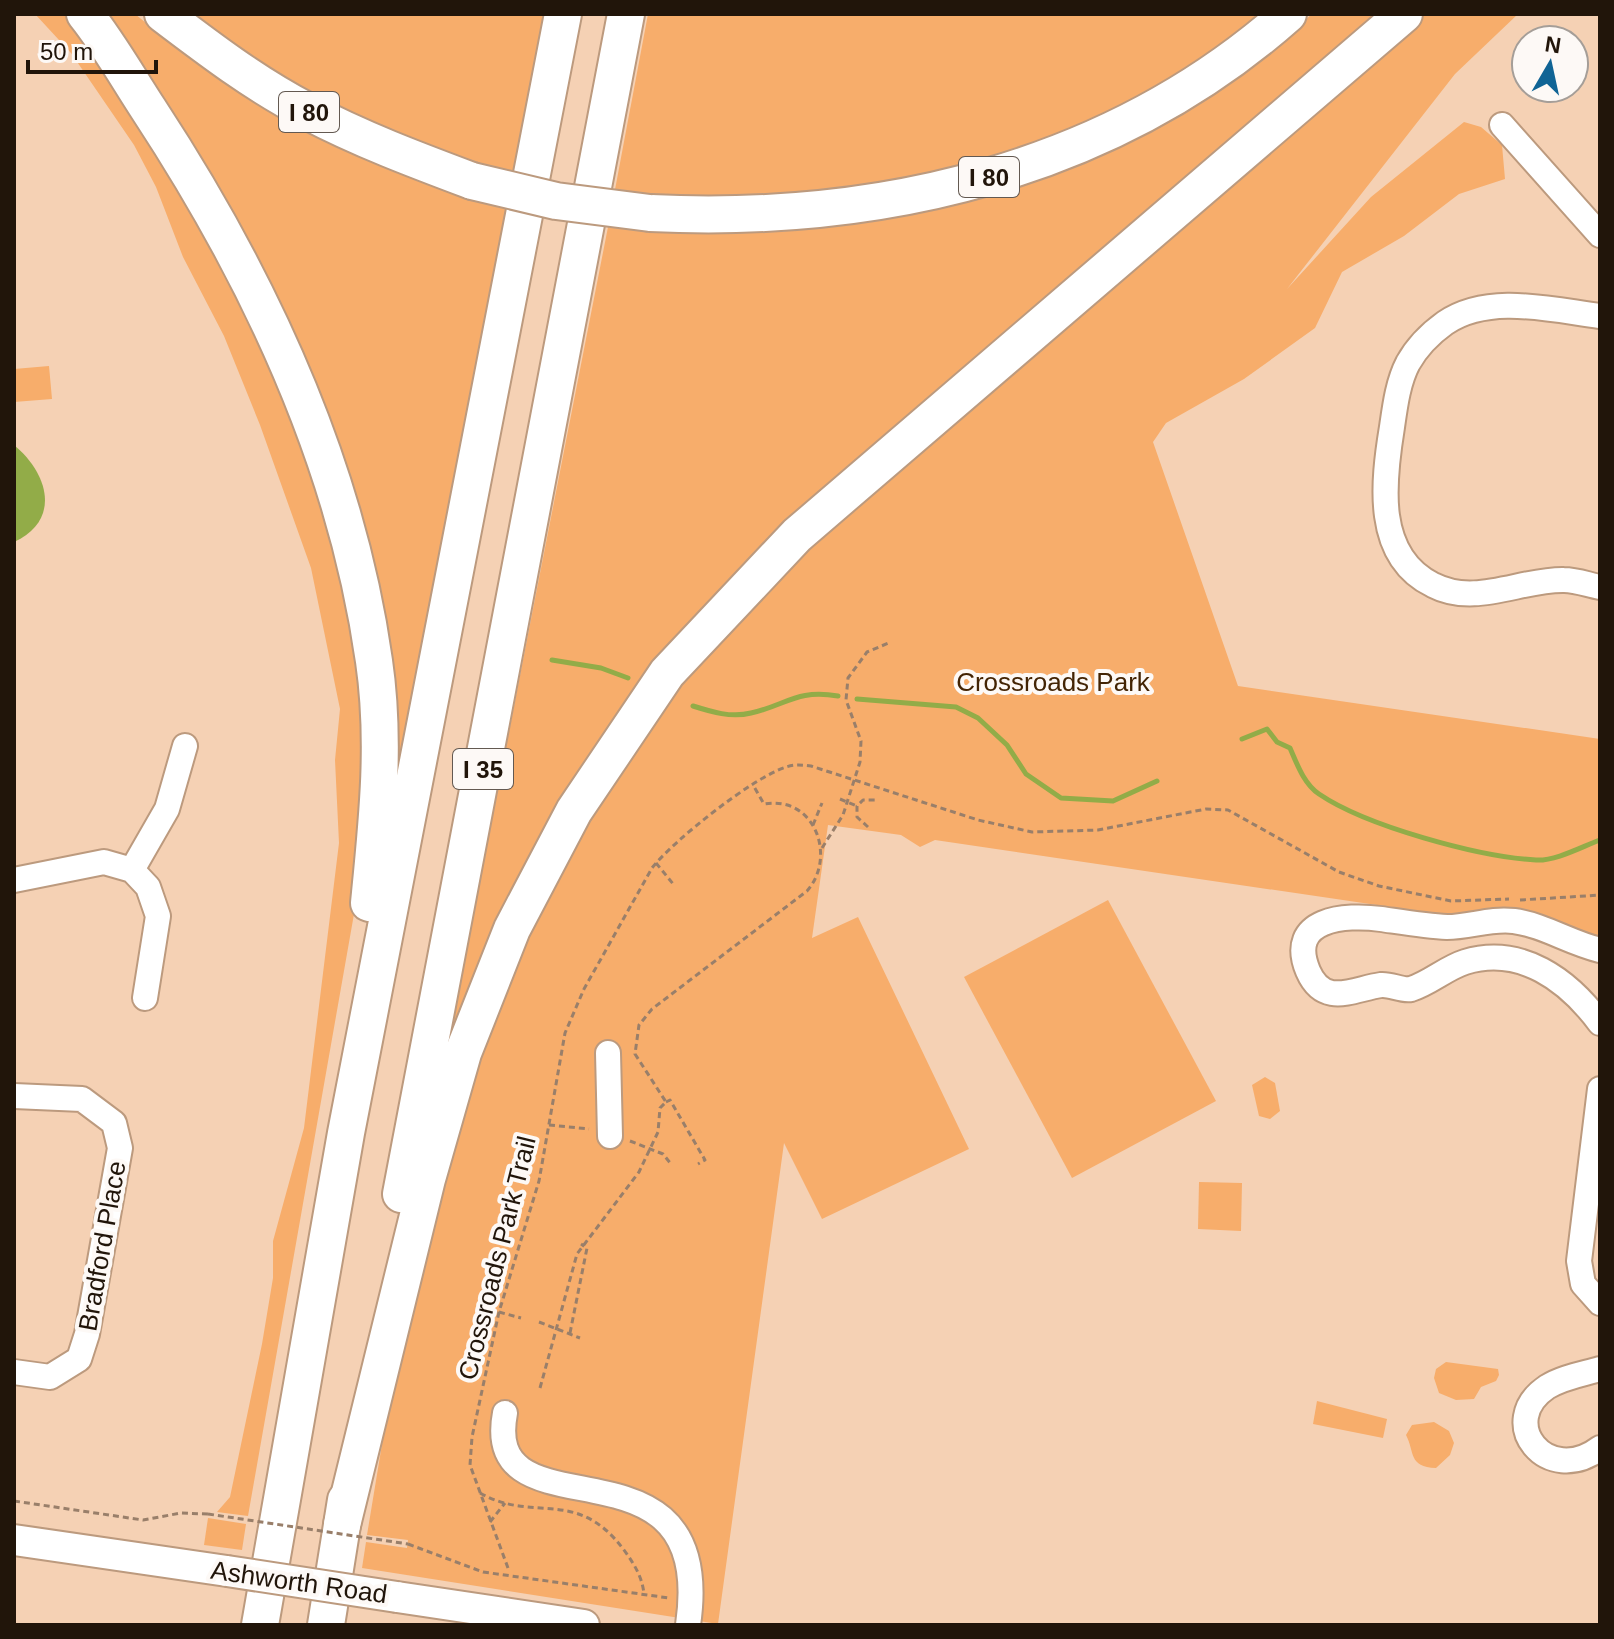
<svg xmlns="http://www.w3.org/2000/svg" width="1614" height="1639" font-family="Arial,sans-serif">
<rect width="100%" height="100%" fill="#f5d1b4"/>
<g fill="#f7ad6b">
<polygon points="35,14 72,14 215,237 322,484 365,693 357,897 248,1516 217,1512 230,1497 262,1344 273,1278 273,1241 304,1128 339,843 335,760 340,709 311,568 260,425 224,336 183,257 156,187 134,145 71,53"/>
<polygon points="97,14 135,14 194,62 287,120 336,147 397,173 508,208 393,789 353,520"/>
<polygon points="187,14 545,14 514,176 424,148 273,76"/>
<polygon points="648,14 1263,14 1190,69 1142,94 1058,137 964,169 804,199 614,195"/>
<polygon points="1312,14 1388,14 727,590 457,1037 449,1037 608,227 690,234 777,232 871,222 967,200 1286,37"/>
<polygon points="1418,14 1518,14 1455,74 1287,289 1371,197 1464,122 1481,127 1502,145 1505,179 1459,194 1404,236 1342,272 1315,328 1244,379 1166,423 1153,442 1238,686 1600,739 1600,938 935,840 920,847 901,835 828,825 812,938 858,917 969,1149 822,1219 784,1143 718,1624 362,1568 366,1542 407,1548 408,1540 367,1535 385,1426 415,1289 498,985 627,743 760,585"/>
<polygon points="49,366 52,399 14,402 14,369"/>
<polygon points="1108,900 1216,1101 1072,1178 964,977"/>
<polygon points="1265,1077 1275,1083 1280,1111 1270,1119 1259,1116 1252,1085"/>
<polygon points="1199,1182 1242,1183 1241,1231 1198,1229"/>
<polygon points="1446,1362 1498,1369 1499,1375 1496,1381 1481,1387 1474,1399 1456,1400 1439,1393 1434,1378 1436,1369"/>
<polygon points="1317,1401 1387,1419 1383,1438 1313,1424"/>
<path d="M 1434,1422 L 1449,1431 L 1454,1443 L 1450,1455 L 1436,1468 C 1408,1467 1415,1452 1406,1435 L 1412,1425 Z"/>
<polygon points="208,1518 246,1524 242,1550 204,1545"/>
</g>
<path fill="#92ac48" d="M 14,445 C 48,473 62,520 14,542 Z"/>
<g fill="none" stroke-linecap="round" stroke-linejoin="round">
<g stroke="#92ac48" stroke-width="5">
<polyline points="552,660 601,668 628,678"/>
<polyline points="857,699 956,707 978,718 1007,745 1026,774 1061,798 1113,801 1157,781"/>
<path d="M 693,706 C 712,712 731,718 751,713 C 787,705 796,689 838,696"/>
<path d="M 1242,739 L 1267,729 L 1277,742 L 1290,748 C 1297,764 1304,784 1319,794 C 1366,826 1479,857 1536,860 C 1556,861 1581,847 1600,840"/>
</g>
<g stroke="#bc9a7e" stroke-width="28">
<g id="minor">
<polyline points="1502,125 1600,235"/>
<path d="M 1600,316 C 1552,310 1489,293 1445,323 C 1431,333 1417,347 1408,363 C 1398,382 1395,406 1392,427 C 1383,482 1374,556 1433,585 C 1475,607 1521,579 1564,580 C 1576,580 1589,585 1600,587"/>
<polyline points="132,870 167,809 185,746"/>
<polyline points="14,880 104,862 132,870 148,887 158,916 145,998"/>
<path d="M 1600,950 C 1570,943 1544,925 1514,921 C 1490,918 1470,927 1447,927 C 1426,926 1402,922 1381,919 C 1346,914 1286,918 1308,971 C 1324,1008 1353,989 1381,985 C 1391,984 1402,991 1411,989 C 1430,983 1446,968 1465,962 C 1521,945 1568,980 1600,1023"/>
<polyline points="608,1053 610,1136"/>
<polyline points="1600,1089 1579,1261 1583,1284 1600,1303"/>
<polyline points="14,1096 82,1099 114,1123 120,1148 87,1334 79,1359 50,1377 14,1372"/>
<path d="M 1600,1369 C 1583,1374 1563,1377 1547,1387 C 1495,1422 1547,1488 1600,1448"/>
<path d="M 505,1413 C 480,1544 718,1421 688,1625"/>
</g>
</g>
<g stroke="#bc9a7e" stroke-width="34">
<g id="major">
<polyline points="14,1540 227,1571"/>
<polyline points="397,1597 584,1625"/>
</g>
</g>
<g stroke="#bc9a7e" stroke-width="40">
<g id="highway">
<path d="M 85,14 C 109,44 128,78 149,110 C 258,276 346,463 374,661 C 386,742 377,823 369,903"/>
<path d="M 163,14 C 209,49 255,84 307,111 C 360,139 416,160 472,181"/>
<path d="M 650,213 C 880,224 1111,171 1288,14"/>
<polyline points="401,1194 626,14"/>
<polyline points="342,1525 427,1179 463,1053 512,929 574,811 667,673 797,535 1404,14"/>
<polyline points="260,1625 346,1133 563,14"/>
<polyline points="326,1625 346,1500"/>
</g>
</g>
<g stroke="#997f6a" stroke-width="3" stroke-dasharray="6 4" stroke-linecap="butt">
<polyline points="840,799 857,806"/>
<polyline points="813,825 822,803"/>
<polyline points="868,827 857,817 857,806 863,800 877,800"/>
<polyline points="822,848 843,815 860,762 861,741 846,700 848,678 867,652 891,642"/>
<polyline points="656,863 674,885"/>
<polyline points="1520,900 1600,895"/>
<polyline points="666,1102 670,1100 705,1160 698,1164"/>
<polyline points="549,1125 589,1129"/>
<polyline points="630,1141 663,1154 671,1164"/>
<polyline points="499,1312 521,1318"/>
<polyline points="539,1322 580,1338"/>
<polyline points="570,1333 587,1248 581,1244"/>
<path d="M 540,1388 L 577,1254 L 639,1172 L 658,1132 L 660,1108 L 666,1102 L 635,1054 L 639,1025 L 652,1009 L 807,891 C 837,857 815,795 764,804 L 753,785"/>
<path d="M 480,1493 C 535,1524 576,1486 624,1550 C 634,1564 642,1576 644,1594"/>
<polyline points="14,1501 143,1520 181,1513 208,1514"/>
<polyline points="490,1522 505,1503"/>
<polyline points="408,1544 483,1572 669,1598"/>
<path d="M 508,1568 L 470,1465 L 472,1437 L 499,1312 L 539,1181 L 565,1033 L 584,989 L 652,868 C 674,840 752,778 786,767 C 795,764 802,765 811,766 L 978,820 L 1032,832 L 1098,830 L 1206,809 L 1228,810 L 1339,872 L 1379,886 L 1451,901 L 1509,899"/>
</g>
<use href="#minor" stroke="#fff" stroke-width="24"/>
<use href="#major" stroke="#fff" stroke-width="30"/>
<use href="#highway" stroke="#fff" stroke-width="36"/>
<g stroke="#bc9a7e" stroke-width="34" stroke-linecap="butt">
<polyline id="major-bridge" points="227,1571 397,1597"/>
</g>
<g stroke="#bc9a7e" stroke-width="40" stroke-linecap="butt">
<polyline id="highway-bridge" points="472,181 556,201 650,213"/>
</g>
<polyline stroke="#997f6a" stroke-width="3" stroke-dasharray="6 4" stroke-linecap="butt" points="208,1514 408,1544"/>
<use href="#major-bridge" stroke="#fff" stroke-width="30"/>
<use href="#highway-bridge" stroke="#fff" stroke-width="36"/>
</g>
<g text-anchor="middle" dominant-baseline="central" stroke-width="8" stroke-linejoin="round" paint-order="stroke">
<g fill="#fdf9f6" stroke="#635951" stroke-width="2">
<rect x="279" y="92" width="60" height="40" rx="6"/>
<rect x="959" y="157" width="60" height="40" rx="6"/>
<rect x="453" y="749" width="60" height="40" rx="6"/>
</g>
<g font-size="24" font-weight="bold" fill="#21150a">
<text x="309" y="112">I 80</text>
<text x="989" y="177">I 80</text>
<text x="483" y="769">I 35</text>
</g>
<g font-size="26" fill="#432404" stroke="#fdf9f6">
<text x="1053" y="682">Crossroads Park</text>
</g>
<g font-size="26" fill="#21150a" stroke="#fdf9f6">
<text transform="translate(102 1246) rotate(-80)">Bradford Place</text>
<text transform="translate(497 1258) rotate(-76)">Crossroads Park Trail</text>
<text transform="translate(299 1582) rotate(8)">Ashworth Road</text>
</g>
</g>
<rect width="1614" height="1639" fill="none" stroke="#21150a" stroke-width="32"/>
<g transform="translate(1550 64) rotate(9)"><circle r="38" fill="#fdf9f6" stroke="#a59e98" stroke-width="2"/>
<path d="M0-6L14 30L0 20L-14 30Z" fill="#106495"/>
<text y="-12" font-size="22" font-weight="bold" text-anchor="middle" fill="#21150a">N</text>
</g>
<path d="M28 60v12h128v-12" fill="none" stroke="#21150a" stroke-width="4"/>
<text x="40" y="60" font-size="24" fill="#21150a" stroke="#fdf9f6" stroke-width="6" paint-order="stroke">50 m</text>
</svg>
